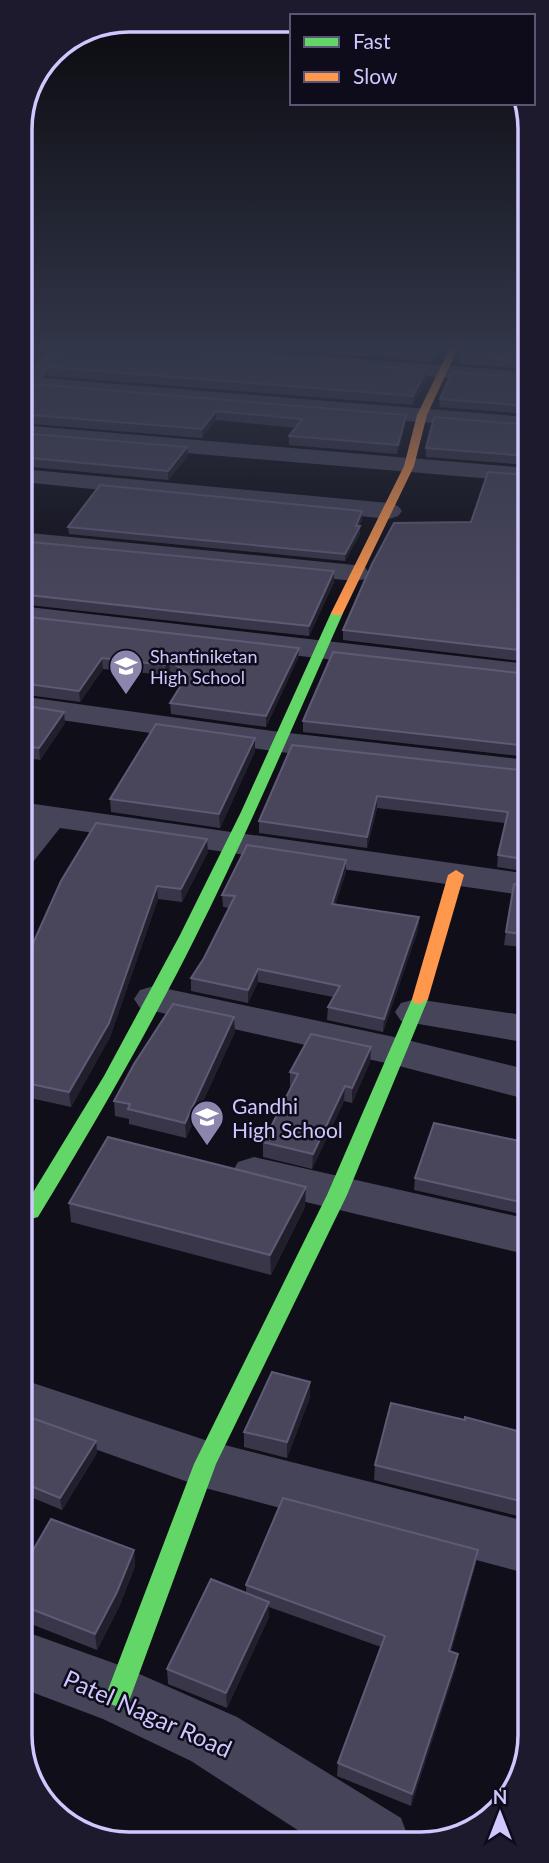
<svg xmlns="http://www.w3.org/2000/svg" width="549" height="1863" font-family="Lato,sans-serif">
<rect width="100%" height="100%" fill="#100e18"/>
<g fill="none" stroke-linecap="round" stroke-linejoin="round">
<g fill="#464458" fill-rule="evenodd">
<polygon points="48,350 70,350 43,378 528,417 528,431 32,390 20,395 20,377"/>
<polygon points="153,350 246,350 528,372 528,384 163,356"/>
<polygon points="20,425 528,468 528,482 20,439"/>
<polygon points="32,470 389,503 398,506 402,511 398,516 389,519 23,482 20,477 23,472"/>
<polygon points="20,532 355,565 365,567 369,573 365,579 355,581 20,548"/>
<polygon points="20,606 528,664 528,682 20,624"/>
<polygon points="20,696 280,732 528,760 528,780 280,752 20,714"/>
<polygon points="20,802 529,874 529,896 60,828 33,862 20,865 20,831 26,823 20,822"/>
<polygon points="154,986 399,1038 529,1070 529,1100 399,1066 140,1008 134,999 140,990"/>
<polygon points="416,999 529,1016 529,1043 401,1021 395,1012 401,1003"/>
<polygon points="254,1157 529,1219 529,1255 238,1186 231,1174 238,1162"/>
<polygon points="21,1379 205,1440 529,1522 529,1574 205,1488 21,1423"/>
<polygon points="21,1630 119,1665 237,1717 401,1818 410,1842 316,1842 191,1761 103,1719 21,1688"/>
</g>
<g fill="#63d668" fill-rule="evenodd">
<path d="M 337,609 L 343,613 C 295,721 249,830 196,936 C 148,1032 94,1125 38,1217 L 31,1219 L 24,1217 L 21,1212 L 104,1076 L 180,935 L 241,812 L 331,613 Z"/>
<polygon points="420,994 428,999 347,1195 216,1464 128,1704 119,1707 110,1704 106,1695 194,1464 327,1195 412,999"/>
</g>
<g fill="#ff974d" fill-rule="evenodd">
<polygon points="449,350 457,350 427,415 414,466 343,613 341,615 333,615 331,613 404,466 417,415"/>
<polygon points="456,870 464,875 428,999 420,1004 414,1003 412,999 448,875"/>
</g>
</g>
<g fill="#393649">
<polygon points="283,350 441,350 434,362"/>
<polygon points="528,350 528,369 459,364 460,356"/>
<polygon points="48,367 426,370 426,379 413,405 49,376"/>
<polygon points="528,378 528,414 439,407 440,399"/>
<polygon points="20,388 406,424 397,454 289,445 289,436 296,428 216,420 202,438 20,423"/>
<polygon points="528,425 528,465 426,457 426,448"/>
<polygon points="20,433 187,447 188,456 168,480 32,467 22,469 20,473"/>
<polygon points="528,475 528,662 343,640 343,630"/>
<polygon points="362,511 362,519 359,526 360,526 360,534 345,561 69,534 68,527"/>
<polygon points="20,541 334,571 334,582 309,636 20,604"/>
<polygon points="20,616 299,648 298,658 266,727 171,714 170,703 184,681 170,671 166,675 103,669 80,702 20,694"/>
<polygon points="528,674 528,759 528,757 303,732 303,721"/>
<polygon points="20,705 65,723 40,760 20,757"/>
<polygon points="255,738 255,751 220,828 111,812 110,799"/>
<polygon points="292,745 528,771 529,872 497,867 498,855 505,823 377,808 367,848 259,833 259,821"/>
<polygon points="208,852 182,902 158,899 110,1037 71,1107 21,1096 20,957 26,959"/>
<polygon points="346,872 335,905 419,917 418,930 383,1032 327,1020 328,1007 333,997 258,982 248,1003 191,991 191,978 204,958 229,908 223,907 222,895"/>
<polygon points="529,886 529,948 504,945 506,932"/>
<polygon points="235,1032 186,1138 129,1124 129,1119 115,1116 114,1101"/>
<polygon points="371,1047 370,1062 352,1103 344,1101 312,1169 263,1157 263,1142 291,1087 290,1087 290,1072"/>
<polygon points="529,1143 529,1216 414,1190 415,1178"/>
<polygon points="69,1203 305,1207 271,1275 71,1222"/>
<polygon points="310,1397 287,1458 244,1447 244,1432"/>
<polygon points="21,1414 96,1441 97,1453 62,1510 21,1493"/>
<polygon points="529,1434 529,1466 518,1516 374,1480 375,1465"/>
<polygon points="134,1550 135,1566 119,1607 97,1650 21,1620 21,1571"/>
<polygon points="478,1550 476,1563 451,1652 458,1654 456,1667 411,1806 337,1776 338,1763 381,1647 269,1607 269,1617 227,1708 168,1684 167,1669 246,1593 246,1585"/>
</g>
<g fill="#221f2d">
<polygon points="35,350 44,350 20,374 20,365"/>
<polygon points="437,350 441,350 434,362 435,354"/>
<polygon points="426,370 426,379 413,405 413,396"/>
<polygon points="216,411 216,420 202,438 202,429"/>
<polygon points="406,415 406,424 397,454 398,445"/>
<polygon points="187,447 188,456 168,480 168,471"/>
<polygon points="31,458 32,467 22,469 20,473 20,462 22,460"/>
<polygon points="362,511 362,519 356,534 360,526 360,534 345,561 345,554"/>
<polygon points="334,571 334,582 309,636 309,626"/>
<polygon points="299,648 298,658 266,727 266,716"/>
<polygon points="102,658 103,669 80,702 79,691"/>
<polygon points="169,660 170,671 166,675 165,665"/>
<polygon points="64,712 65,723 40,760 39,748"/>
<polygon points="255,738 255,751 220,828 219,814"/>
<polygon points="377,796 377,808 367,848 367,837"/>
<polygon points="207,839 208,852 182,902 181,889"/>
<polygon points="346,860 346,872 331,917 332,904"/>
<polygon points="157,886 158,899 110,1037 71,1107 69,1092"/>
<polygon points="419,917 418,930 383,1032 384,1019"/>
<polygon points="258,969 258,982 248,1003 248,990"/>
<polygon points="234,1017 235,1032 186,1138 185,1123"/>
<polygon points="371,1047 370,1062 352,1103 352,1088"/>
<polygon points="345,1086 344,1101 312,1169 313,1154"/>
<polygon points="306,1187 305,1207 271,1275 270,1255"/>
<polygon points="310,1382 310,1397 287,1458 287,1442"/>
<polygon points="96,1441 97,1453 62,1510 60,1498"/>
<polygon points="529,1461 529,1466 518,1516 520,1501"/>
<polygon points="134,1550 135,1566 119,1607 97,1650 95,1634"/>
<polygon points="478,1550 476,1563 448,1664 449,1651"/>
<polygon points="269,1602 269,1617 227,1708 226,1693"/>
<polygon points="458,1654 456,1667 411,1806 412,1794"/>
</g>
<g fill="#49465c" stroke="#5e5a75" stroke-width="2">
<polygon points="20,350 35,350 20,365"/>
<polygon points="64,350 162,350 426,370 413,396 48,367"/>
<polygon points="389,350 437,350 435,354"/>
<polygon points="463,350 528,350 528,361 460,356"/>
<polygon points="452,372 528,378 528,406 440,399"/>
<polygon points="32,384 406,415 398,445 289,436 302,419 216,411 202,429 20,414 20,388"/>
<polygon points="434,417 528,425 528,456 426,448"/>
<polygon points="20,433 187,447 168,471 31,458 22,460 20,462"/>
<polygon points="488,472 528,475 528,651 343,630 372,564 394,523 471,522"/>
<polygon points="100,485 362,511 356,526 360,526 345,554 68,527"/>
<polygon points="20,541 334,571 309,626 20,594"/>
<polygon points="20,616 299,648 266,716 170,703 188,674 169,660 165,665 102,658 79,691 20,683"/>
<polygon points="333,652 528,674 528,746 303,721"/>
<polygon points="20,705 64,712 39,748 20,746"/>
<polygon points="156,724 255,738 219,814 110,799"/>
<polygon points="292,745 528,771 529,860 498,855 508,812 377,796 367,837 259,821"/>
<polygon points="96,823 207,839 181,889 157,886 109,1023 69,1092 21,1082 20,957 26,959 61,881"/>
<polygon points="247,845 346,860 332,904 419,917 384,1019 328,1007 340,986 258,969 248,990 191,978 204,958 235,896 222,895"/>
<polygon points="514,884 529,886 529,935 506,932"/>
<polygon points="173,1004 234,1017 185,1123 128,1109 130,1104 114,1101 134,1064"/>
<polygon points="311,1034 371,1047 352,1088 345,1086 313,1154 263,1142 298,1074 290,1072"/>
<polygon points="434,1123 529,1143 529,1204 415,1178"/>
<polygon points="108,1137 306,1187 270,1255 69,1203"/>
<polygon points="272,1372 310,1382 287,1442 244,1432"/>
<polygon points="391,1403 465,1420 465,1417 529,1434 529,1461 520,1501 375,1465"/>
<polygon points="21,1414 96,1441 60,1498 21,1482"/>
<polygon points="283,1498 478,1550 449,1651 458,1654 412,1794 338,1763 385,1636 246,1585"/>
<polygon points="51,1519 134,1550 117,1592 95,1634 21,1605 21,1571"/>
<polygon points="211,1579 269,1602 226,1693 167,1669"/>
</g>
<linearGradient id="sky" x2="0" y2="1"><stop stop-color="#09080d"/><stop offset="0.57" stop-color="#313648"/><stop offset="1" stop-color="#313648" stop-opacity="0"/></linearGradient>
<rect width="549" height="611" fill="url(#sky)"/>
<defs>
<g id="university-pin" transform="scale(1.75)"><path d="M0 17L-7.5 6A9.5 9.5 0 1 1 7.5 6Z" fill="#8c86ad" stroke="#0e0b1b"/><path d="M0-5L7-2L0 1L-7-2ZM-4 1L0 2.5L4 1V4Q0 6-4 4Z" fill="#fff"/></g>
</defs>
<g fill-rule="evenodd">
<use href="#university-pin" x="126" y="666"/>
<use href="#university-pin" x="207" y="1117"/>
</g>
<g text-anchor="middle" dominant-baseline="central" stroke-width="5" stroke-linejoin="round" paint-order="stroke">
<g font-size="18" fill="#cfc7fd" stroke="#0e0b1b" text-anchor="start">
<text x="150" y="656">Shantiniketan<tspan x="150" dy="21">High School</tspan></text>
</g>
<g font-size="21" fill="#cfc7fd" stroke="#0e0b1b" text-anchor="start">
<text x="232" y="1105">Gandhi<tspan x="232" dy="24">High School</tspan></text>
</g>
<g font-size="24" fill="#cfc7fd" stroke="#0e0b1b">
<text transform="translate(148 1713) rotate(24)">Patel Nagar Road</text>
</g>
</g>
<path d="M0 0H549V1863H0ZM129 32H421A97 97 0 0 1 518 129V1735A97 97 0 0 1 421 1832H129A97 97 0 0 1 32 1735V129A97 97 0 0 1 129 32Z" fill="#1d1a2d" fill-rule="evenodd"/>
<path fill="none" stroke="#cfc7fd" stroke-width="3.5" d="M129 32H421A97 97 0 0 1 518 129V1735A97 97 0 0 1 421 1832H129A97 97 0 0 1 32 1735V129A97 97 0 0 1 129 32Z"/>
<rect x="290" y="14" width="245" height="91" fill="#0e0b1b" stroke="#5b5675" stroke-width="2"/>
<rect x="304" y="37" width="35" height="10" fill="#63d668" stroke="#5b5675" stroke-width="2"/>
<text x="353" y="49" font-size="21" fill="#cfc7fd">Fast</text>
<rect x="304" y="72" width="35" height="10" fill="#ff974d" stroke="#5b5675" stroke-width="2"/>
<text x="353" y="84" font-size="21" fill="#cfc7fd">Slow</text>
<g transform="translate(500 1814)" stroke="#0e0b1b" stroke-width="5" paint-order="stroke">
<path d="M0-5L12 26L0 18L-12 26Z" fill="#cfc7fd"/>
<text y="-10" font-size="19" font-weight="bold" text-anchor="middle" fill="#cfc7fd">N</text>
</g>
</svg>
